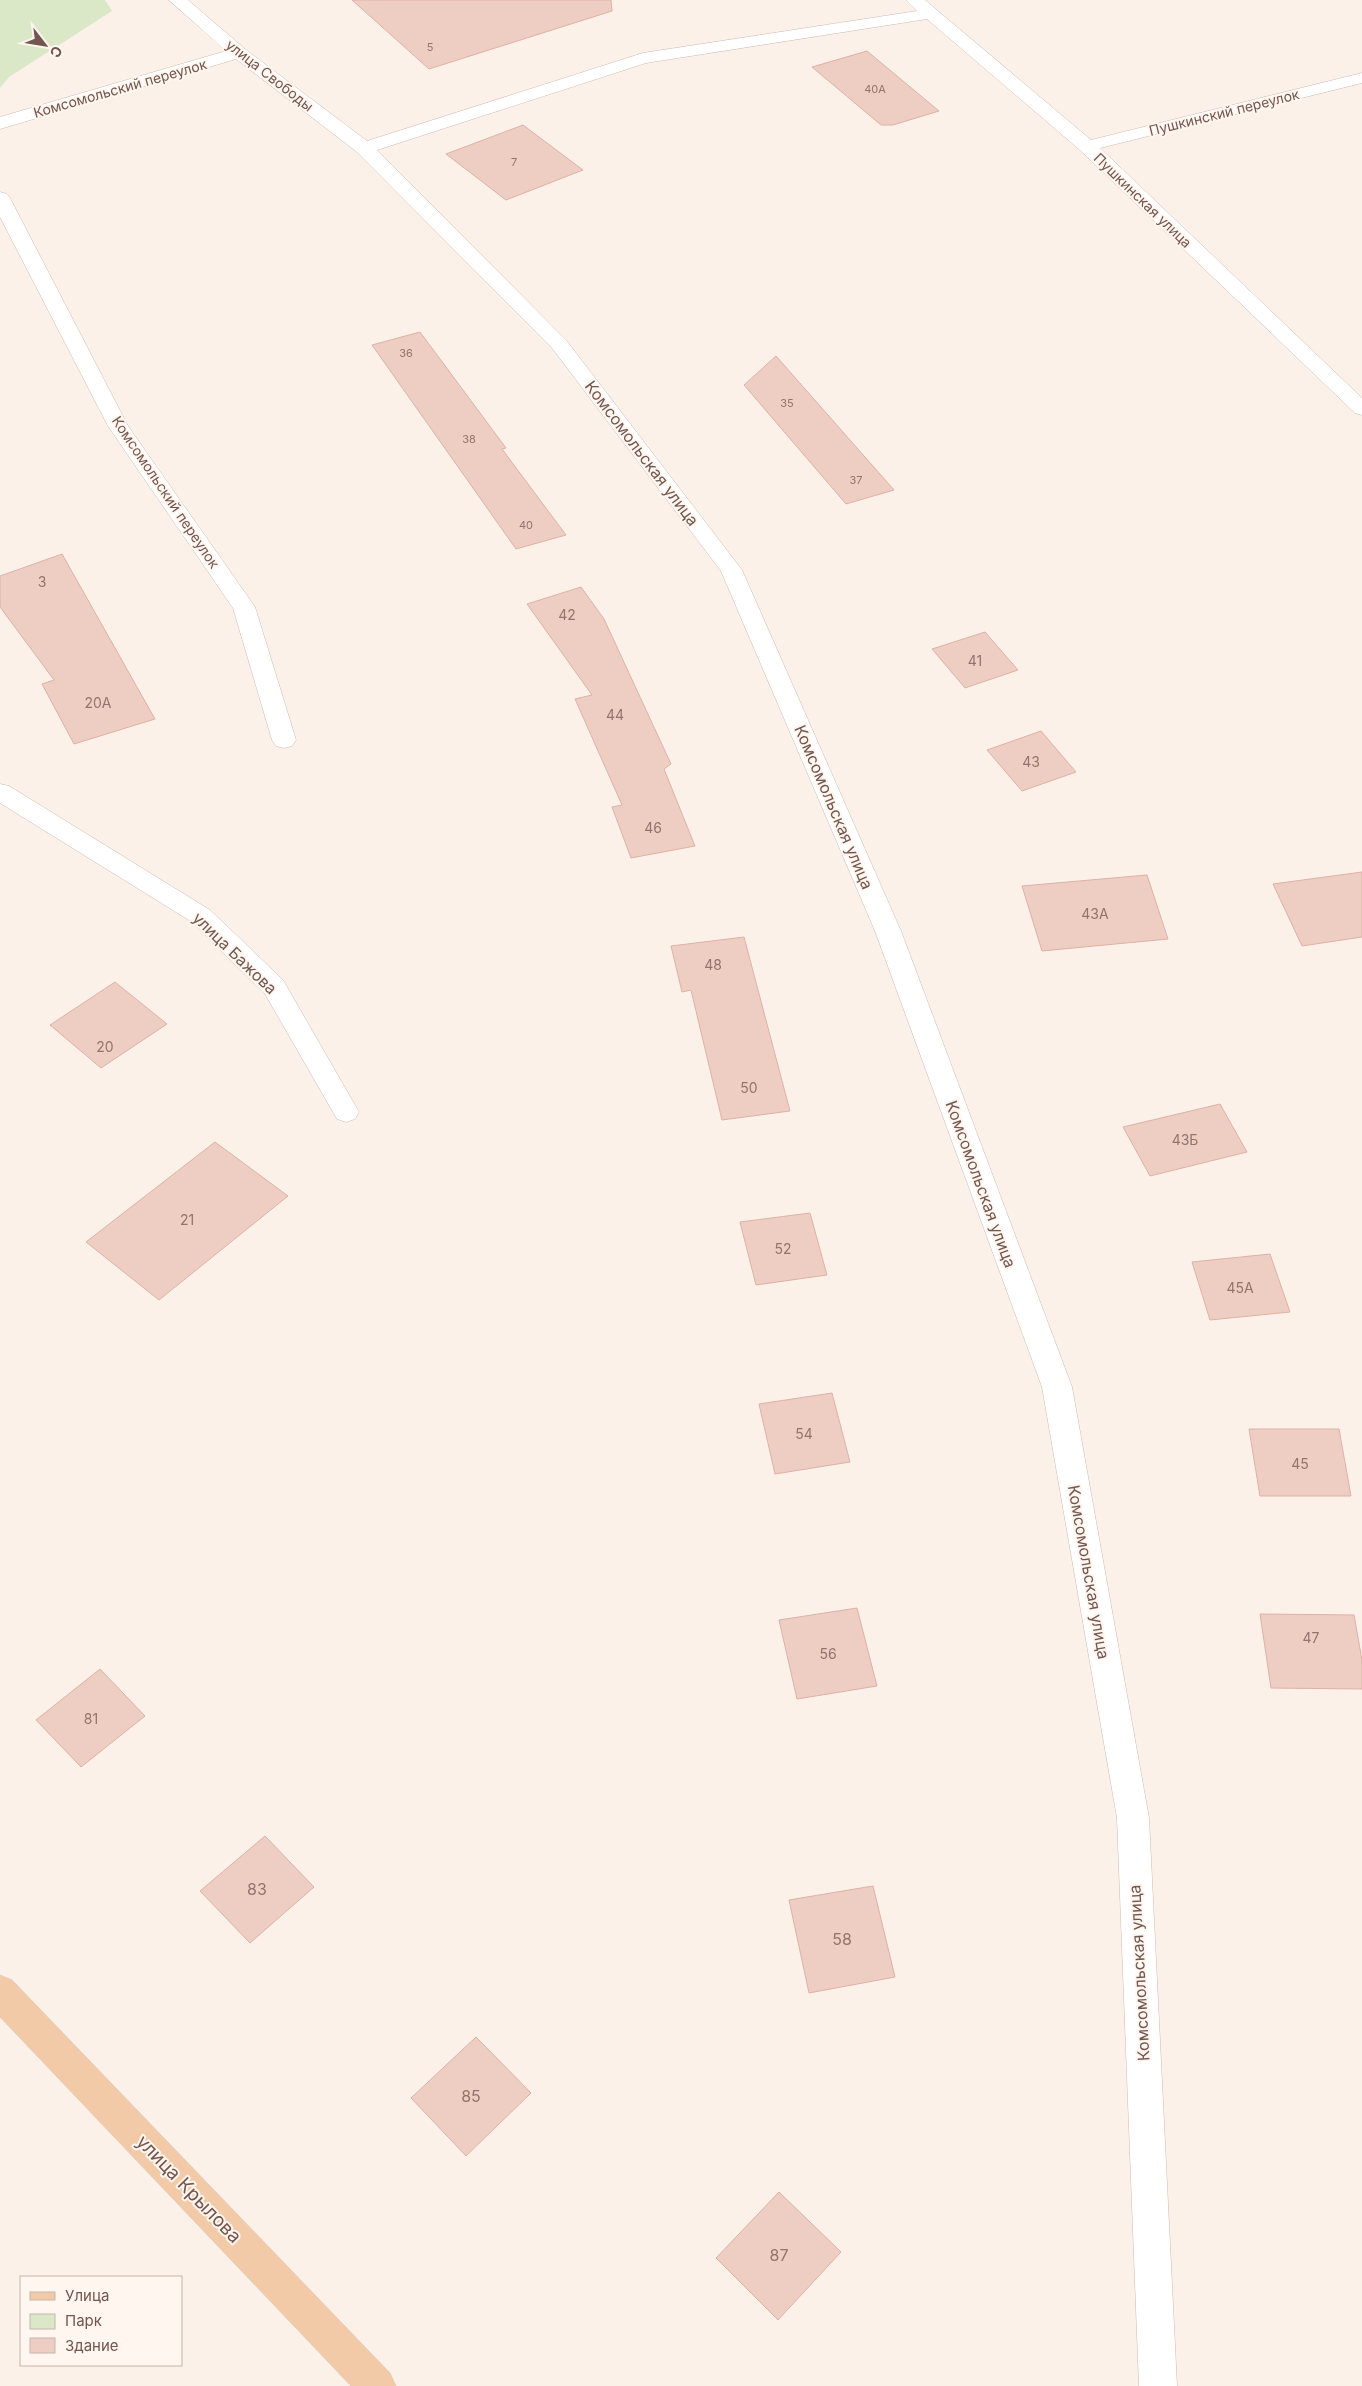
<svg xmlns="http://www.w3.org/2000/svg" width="1362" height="2386" font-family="Inter,sans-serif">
<rect width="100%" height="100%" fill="#fbf1e9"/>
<polygon fill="#dae8c8" points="0,0 105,0 112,11 9,77 0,88"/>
<g fill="#eecdc3" stroke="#dfb1a5">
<polygon points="352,0 611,0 612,11 429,69"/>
<polygon points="867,51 939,111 893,125 881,125 812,67"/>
<polygon points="523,125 583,170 506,200 446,154"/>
<polygon points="420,332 506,448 502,449 566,535 516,549 372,345"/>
<polygon points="776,356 894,490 846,504 744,385"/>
<polygon points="62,554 155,719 74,744 42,684 54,680 0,607 0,576"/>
<polygon points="581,587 604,619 671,764 664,769 695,846 631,858 612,807 622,805 575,699 592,695 527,604"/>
<polygon points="985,632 1018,670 965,688 932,649"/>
<polygon points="1041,731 1076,772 1022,791 987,750"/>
<polygon points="1362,872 1362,937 1302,946 1273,884"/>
<polygon points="1147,875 1168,939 1042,951 1022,886"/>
<polygon points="744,937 790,1111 722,1120 691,990 682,992 671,946"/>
<polygon points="115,982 167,1024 101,1068 50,1025"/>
<polygon points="1220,1104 1247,1152 1150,1176 1123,1127"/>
<polygon points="215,1142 288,1196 159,1300 86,1242"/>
<polygon points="810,1213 827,1275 756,1285 740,1222"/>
<polygon points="1270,1254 1290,1312 1210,1320 1192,1262"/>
<polygon points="832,1393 850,1462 775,1474 759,1404"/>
<polygon points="1249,1429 1339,1429 1351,1496 1260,1496"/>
<polygon points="857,1608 877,1686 797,1699 779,1620"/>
<polygon points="1260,1614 1354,1615 1362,1660 1362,1689 1271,1688"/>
<polygon points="100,1669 145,1716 81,1767 36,1720"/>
<polygon points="265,1836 314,1887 250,1943 200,1891"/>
<polygon points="873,1886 895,1977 809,1993 789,1900"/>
<polygon points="476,2037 531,2093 466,2156 411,2098"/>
<polygon points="779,2192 841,2252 778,2320 716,2258"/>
</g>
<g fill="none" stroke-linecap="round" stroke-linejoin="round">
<g stroke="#cebab3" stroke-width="1">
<g id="minor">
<polygon points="169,0 188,0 245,49 367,141 643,53 917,11 906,0 925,0 1091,140 1362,73 1362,83 1100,148 1362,398 1362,415 1355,413 1080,150 927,19 646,63 377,150 566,340 742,570 901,931 1072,1387 1149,1818 1177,2386 1139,2386 1117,1818 1042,1387 875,931 721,571 552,348 357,152 236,59 0,129 0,117 226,51"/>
<polygon points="0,192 7,194 10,198 128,426 255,607 296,740 292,746 284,748 276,746 272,740 233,608 108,426 0,217"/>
<polygon points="0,784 9,786 210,910 283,980 359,1112 355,1119 346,1122 337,1119 265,994 192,922 0,803"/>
</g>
</g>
<g stroke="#d8d0ce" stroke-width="1">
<polygon id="major" points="0,1975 12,1980 390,2373 396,2386 351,2386 0,2017"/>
</g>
<use href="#minor" fill="#fff" fill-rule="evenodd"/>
<use href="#major" fill="#f3caa8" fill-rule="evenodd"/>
</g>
<g text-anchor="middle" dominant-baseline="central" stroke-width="4" stroke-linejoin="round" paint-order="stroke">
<g font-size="11" fill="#92746c">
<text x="430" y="47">5</text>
<text x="875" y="89">40А</text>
<text x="514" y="162">7</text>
<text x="406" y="353">36</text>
<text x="787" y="403">35</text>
<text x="469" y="439">38</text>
<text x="856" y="480">37</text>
<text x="526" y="525">40</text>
</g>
<g font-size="14" fill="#73564f" stroke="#fef6ef">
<text transform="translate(270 75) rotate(38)">улица Свободы</text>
<text transform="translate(120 88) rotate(-16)">Комсомольский переулок</text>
<text transform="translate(1224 112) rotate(-14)">Пушкинский переулок</text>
<text transform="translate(1143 200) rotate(44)">Пушкинская улица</text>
<text transform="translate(166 492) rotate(56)">Комсомольский переулок</text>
</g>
<g font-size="14" fill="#92746c">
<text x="42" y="581">3</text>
<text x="567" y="614">42</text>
<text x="975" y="660">41</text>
<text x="98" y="702">20А</text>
<text x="615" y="714">44</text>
<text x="1031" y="761">43</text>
<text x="653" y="827">46</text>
<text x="1095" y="913">43А</text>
<text x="713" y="964">48</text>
<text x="105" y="1046">20</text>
<text x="749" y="1087">50</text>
<text x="1185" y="1139">43Б</text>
<text x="187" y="1219">21</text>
<text x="783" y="1248">52</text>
<text x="1240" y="1287">45А</text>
<text x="804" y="1433">54</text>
<text x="1300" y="1463">45</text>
<text x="1311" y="1637">47</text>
<text x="828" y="1653">56</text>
<text x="91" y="1718">81</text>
</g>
<g font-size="16" fill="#73564f" stroke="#fef6ef">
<text transform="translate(642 453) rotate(53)">Комсомольская улица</text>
<text transform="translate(834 807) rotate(67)">Комсомольская улица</text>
<text transform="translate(235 953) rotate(44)">улица Бажова</text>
<text transform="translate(981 1184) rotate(70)">Комсомольская улица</text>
<text transform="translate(1089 1572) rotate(80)">Комсомольская улица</text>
<text transform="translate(1139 1973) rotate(-93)">Комсомольская улица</text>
</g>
<g font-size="16" fill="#92746c">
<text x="257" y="1889">83</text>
<text x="842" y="1939">58</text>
<text x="471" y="2096">85</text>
<text x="779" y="2255">87</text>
</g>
<g font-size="19" fill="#73564f" stroke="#fef6ef">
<text transform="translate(189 2189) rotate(46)">улица Крылова</text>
</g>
</g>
<rect x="20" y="2276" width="162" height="90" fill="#fef6ef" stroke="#c6b6af"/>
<rect x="30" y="2292" width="25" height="8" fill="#f3caa8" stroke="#c6b6af"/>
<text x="65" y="2301" font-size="15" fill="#73564f">Улица</text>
<rect x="30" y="2314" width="25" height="15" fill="#dae8c8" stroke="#c6b6af"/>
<text x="65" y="2326" font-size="15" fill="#73564f">Парк</text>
<rect x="30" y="2338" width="25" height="15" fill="#eecdc3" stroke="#c6b6af"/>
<text x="65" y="2351" font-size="15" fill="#73564f">Здание</text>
<g transform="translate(45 45) rotate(121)" stroke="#fef6ef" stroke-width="4" paint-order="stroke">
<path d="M0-4L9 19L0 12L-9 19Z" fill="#73564f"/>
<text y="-8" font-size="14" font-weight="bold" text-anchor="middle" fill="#73564f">С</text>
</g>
</svg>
